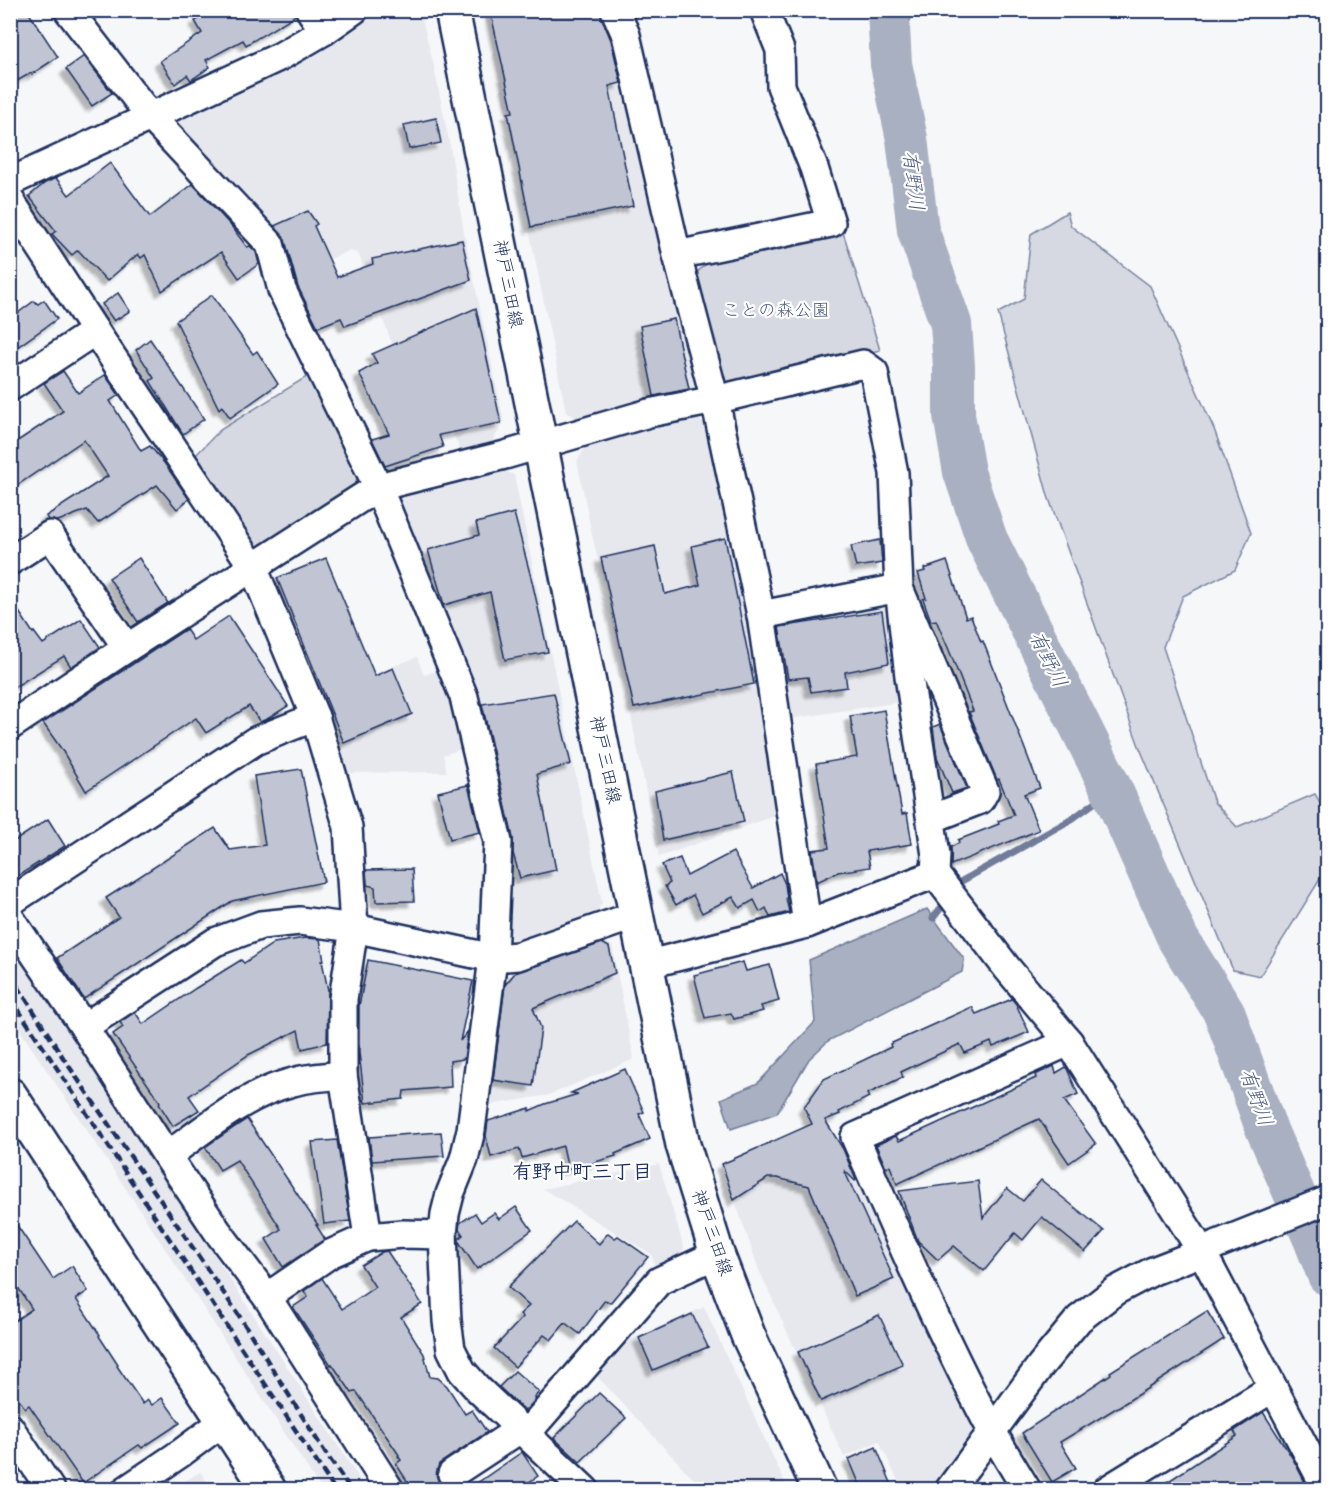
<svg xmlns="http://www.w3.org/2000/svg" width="1338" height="1500" font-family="Kalam,'Klee One',sans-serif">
<defs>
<filter id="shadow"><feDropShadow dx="-5.5" dy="5.5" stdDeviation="1.5" flood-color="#0004"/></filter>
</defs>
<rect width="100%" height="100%" fill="#f6f7f9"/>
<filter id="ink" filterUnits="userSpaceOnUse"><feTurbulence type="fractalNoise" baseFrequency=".0167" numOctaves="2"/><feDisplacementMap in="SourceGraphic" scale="12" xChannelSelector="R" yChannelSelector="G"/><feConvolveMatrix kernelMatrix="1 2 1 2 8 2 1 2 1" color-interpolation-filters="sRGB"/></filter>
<g filter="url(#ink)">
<g fill="#e6e8ee">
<polygon points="378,11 420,11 433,62 450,146 464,233 504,422 492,442 461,452 446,416 422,387 391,341 358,253 349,251 286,277 172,129 175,118 289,65"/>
<polygon points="485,11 608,11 700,378 689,396 584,422 566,412"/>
<polygon points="692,416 709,426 750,615 780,814 659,857 609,606 592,535 577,461 589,442"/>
<polygon points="496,466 514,475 602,903 594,917 519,944 507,935 503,848 398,504 407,488"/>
<polygon points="879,603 892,614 901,702 788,719 773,632 782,620"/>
<polygon points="417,657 424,675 442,669 464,748 443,755 447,772 345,773 316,697"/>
<polygon points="598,938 612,946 634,1059 549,1095 484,1106 505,981 513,971"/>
<polygon points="11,943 170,1186 366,1489 321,1489 136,1204 11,1017"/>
<polygon points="659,1164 684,1248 677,1261 656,1270 651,1254 543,1189"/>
<polygon points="853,1173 858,1185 865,1183 972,1421 974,1437 937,1489 902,1489 879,1441 844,1457 759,1270 735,1201 773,1180 797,1184 816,1193"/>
<polygon points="704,1307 772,1455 788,1489 703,1489 594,1373 630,1335 632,1339"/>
<polygon points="200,1472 212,1489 171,1489"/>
</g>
<g fill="#d6d9e2" stroke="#7884a0" stroke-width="1.5">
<polygon points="1067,212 1071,226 1150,286 1214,429 1251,533 1235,570 1183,596 1163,647 1214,802 1237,827 1315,794 1327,815 1327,868 1260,976 1233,970 1139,746 1048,496 998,313 1024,299 1031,234"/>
<polygon points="843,232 880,350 734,387 717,376 692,278 709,260"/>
<polygon points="308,376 358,470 355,488 265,548 249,545 194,457 220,430"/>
</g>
<g fill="#a9b0c1" stroke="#707c99" stroke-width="1.5">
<path d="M 869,11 L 915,11 C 902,30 908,48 910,70 L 880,76 L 871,46 L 872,43 Z"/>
<polygon points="927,909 964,959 962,972 828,1041 809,1059 777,1113 731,1129 721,1099 758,1083 815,1022 809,960"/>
</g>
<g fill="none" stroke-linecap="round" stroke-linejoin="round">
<g stroke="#707c99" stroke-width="7">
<polyline points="960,882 1072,819 1112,790"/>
<polyline points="933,918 940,909"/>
</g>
<polyline stroke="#a9b0c1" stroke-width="42" points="888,10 891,64 907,139 918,230 951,324 954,366 954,415 964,472 987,540 1112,790 1178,939 1224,1012 1266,1128 1314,1239 1328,1275"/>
</g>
<g fill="#c0c4d3" stroke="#1b2f5e" stroke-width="1.5" filter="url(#shadow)">
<polygon points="10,10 27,10 58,57 32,74 31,73 10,85"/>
<polygon points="213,10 294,10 296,15 246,45 243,40 206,60 210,67 191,80 187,75 175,84 160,61 202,33 195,21"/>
<polygon points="490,10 600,10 601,16 611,40 621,83 609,86 633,206 531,227 508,113 513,112"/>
<polygon points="84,56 112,93 92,106 66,69"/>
<polygon points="436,118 441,143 409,149 404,125"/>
<polygon points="110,163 150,217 193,184 232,227 247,247 250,246 256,252 259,264 239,278 221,252 162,291 145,255 141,258 138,254 107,281 78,250 72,255 52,234 56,231 29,196 45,183 56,178 69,195"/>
<polygon points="308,211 317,224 314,226 337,277 373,264 372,259 462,240 471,280 345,326 341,318 318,327 298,287 285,240 274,226"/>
<polygon points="118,293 130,311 114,321 102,304"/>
<polygon points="212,295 253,354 257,351 278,384 230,418 222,406 219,409 176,321"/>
<polygon points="44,300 57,319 10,352 10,319 34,301 38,304"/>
<polygon points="476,308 501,423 439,435 443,447 385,466 372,439 389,434 359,373 377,363 372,354"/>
<polygon points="674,319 689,389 654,396 640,326"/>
<polygon points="150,339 204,419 183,434 150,381 154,378 136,350"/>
<polygon points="63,371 78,393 105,375 119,395 110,401 141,451 150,446 165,464 189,499 177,509 157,485 98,523 87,510 58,521 48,520 46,516 108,476 84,440 10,490 10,446 63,411 44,383"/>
<polygon points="514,513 532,581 548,652 505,660 490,592 444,605 428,550 479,535 476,523"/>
<polygon points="725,538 754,684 634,708 601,558 655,546 665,594 700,585 692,546"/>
<polygon points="880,540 882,563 856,567 851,546"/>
<polygon points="139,558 168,603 138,622 109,578"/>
<polygon points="326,558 375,676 393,668 412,714 344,743 277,578"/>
<polygon points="947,561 966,618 971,616 981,642 983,641 1040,788 1024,794 1039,830 951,865 951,847 959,843 958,840 999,824 998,821 1014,815 999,779 997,780 969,712 973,711 949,650 936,620 931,621 923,599 926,598 918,573 925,571 924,569"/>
<polygon points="10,598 33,633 34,632 43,644 81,619 100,647 71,667 64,656 10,690"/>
<polygon points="882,611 889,663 845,672 847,687 811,692 808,677 788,679 779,627"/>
<polygon points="229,616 288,706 269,718 260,722 249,706 206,733 196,718 86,791 62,750 43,723 186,629 193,640"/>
<polygon points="554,693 571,764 537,774 556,870 520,878 513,853 513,838 482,704"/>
<polygon points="884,710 902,814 907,813 912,844 867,851 870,867 838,872 817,882 812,850 829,848 816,764 857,757 850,716"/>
<polygon points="940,724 967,788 952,793 937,757 933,727"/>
<polygon points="301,769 324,882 232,901 84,999 57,958 119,917 106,898 215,828 230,850 265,845 254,776"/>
<polygon points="733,772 744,822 663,840 655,791"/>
<polygon points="468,785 480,832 450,839 438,792"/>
<polygon points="48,819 65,846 10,881 10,844"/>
<polygon points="733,852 753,888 780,873 785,884 787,898 786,898 789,912 770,917 766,908 760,912 754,900 740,908 733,897 702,913 693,895 676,905 665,886 670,883 662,865 680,858 687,876"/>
<polygon points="412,869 414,901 376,902 375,887 367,885 366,870"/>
<polygon points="305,938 320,939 324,961 322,961 328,990 327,1043 302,1049 298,1030 248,1055 189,1096 199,1110 173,1126 159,1104 160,1102 113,1034 123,1027 120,1022 135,1012 143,1024 196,988 241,960 244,963 274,943"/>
<polygon points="602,943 609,947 615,973 533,1008 541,1028 533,1086 493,1080 505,985 515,973"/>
<polygon points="368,960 473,981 460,1041 468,1031 464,1059 450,1061 451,1087 404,1091 403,1099 365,1103 359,1053 359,1006"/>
<polygon points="743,962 746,971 770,965 779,1001 761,1006 763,1011 734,1019 731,1013 705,1018 694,975"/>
<polygon points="1012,999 1016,1004 1029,1032 993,1047 991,1042 965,1053 960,1044 901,1072 903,1077 867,1094 869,1097 839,1112 840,1114 825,1120 843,1149 856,1180 855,1181 844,1170 894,1279 855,1296 809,1186 777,1178 768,1178 734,1200 722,1164 812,1124 804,1107 824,1079 891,1047 890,1044 972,1007 976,1014"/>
<polygon points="1054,1066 1056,1073 1066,1067 1068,1071 1078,1094 1064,1100 1096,1144 1069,1163 1039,1119 897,1184 890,1166 886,1168 876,1145 896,1136 899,1141 1036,1078 1035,1075"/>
<polygon points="625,1069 644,1112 639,1114 650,1139 615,1154 616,1156 595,1162 595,1163 568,1169 563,1146 522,1158 519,1149 491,1157 486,1136 488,1121 530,1108 529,1111 545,1104 578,1094 571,1093"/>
<polygon points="247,1119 318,1225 316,1225 325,1239 283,1267 266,1239 281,1229 237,1160 220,1170 205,1147"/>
<polygon points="441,1132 444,1156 372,1161 369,1137"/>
<polygon points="337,1140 350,1221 324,1224 312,1142"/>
<polygon points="1041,1180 1104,1231 1085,1252 1042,1217 1023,1240 1015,1233 984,1271 954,1246 938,1260 918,1241 899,1191 978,1181 983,1218 1007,1188 1023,1201"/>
<polygon points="516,1207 532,1230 477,1269 459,1242 459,1239 463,1235 459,1229 460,1223 475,1213 481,1222 494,1213 499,1219"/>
<polygon points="10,1215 53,1279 72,1266 88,1291 76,1299 100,1335 99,1336 118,1365 117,1366 143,1404 148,1400 152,1405 162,1398 180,1423 142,1448 139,1445 83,1483 29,1405 25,1408 10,1387 10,1324 32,1309 10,1275"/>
<polygon points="574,1221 599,1244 608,1233 615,1238 618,1236 648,1257 610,1303 605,1300 580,1334 565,1323 551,1340 544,1335 515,1367 494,1348 523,1317 520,1314 529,1306 508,1287"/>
<polygon points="387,1251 422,1304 401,1317 424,1354 430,1377 438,1378 447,1386 465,1414 472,1410 487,1432 439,1464 436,1474 439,1482 444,1488 451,1490 413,1490 396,1464 401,1460 398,1456 399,1455 356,1391 352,1393 332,1364 331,1365 293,1307 308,1297 304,1291 322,1278 342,1309 375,1287 361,1265 382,1252"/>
<polygon points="1207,1311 1224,1339 1128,1401 1060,1442 1076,1468 1052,1482 1022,1433 1111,1374 1110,1372"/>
<polygon points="692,1314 708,1347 653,1370 639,1338"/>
<polygon points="879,1315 903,1365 821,1401 798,1352"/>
<polygon points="515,1371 539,1392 535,1397 536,1399 525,1411 499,1387"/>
<polygon points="599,1393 626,1418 580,1462 554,1438"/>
<polygon points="1263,1412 1293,1459 1309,1490 1155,1490 1237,1436 1234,1431"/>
<polygon points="876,1447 894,1490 862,1490 849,1459"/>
<polygon points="522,1452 538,1476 517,1490 467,1490"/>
</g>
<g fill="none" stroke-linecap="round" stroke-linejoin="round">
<g stroke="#1b2f5e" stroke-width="32">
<g id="street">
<polyline points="68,10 150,116 270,244 282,290 378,487 464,697 498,842 493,958 471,1130 464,1159 450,1194 445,1214 443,1235 447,1321 451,1349 462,1371 478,1389 585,1490"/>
<polyline points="310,10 324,31"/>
<polyline points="615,10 626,35 677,255 715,400 761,615 807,924"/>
<polyline points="10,182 281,56 324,31 354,10"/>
<polyline points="10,200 95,331 253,567 315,717 348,827 354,928 343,999 343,1075 368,1237 403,1234 443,1235"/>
<polyline points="677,255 831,223 814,168 781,86 780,50 764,10"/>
<polyline points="10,387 95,331"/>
<polyline points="10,561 50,535 127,648"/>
<polyline points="761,615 899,588 985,791 980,800 931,819"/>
<polyline points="10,726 127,648 378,487 505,455 649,413 715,400 863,364 874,372 894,473 899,588 909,676 936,855 935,874"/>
<polyline points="10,902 255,741 315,717"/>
<polyline points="10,918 84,1027 167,1156 218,1232 267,1297 390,1490"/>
<polyline points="645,965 807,924 935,874 1007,968 1069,1042 1202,1252 1327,1490"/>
<polyline points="84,1027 215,942 261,925 300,921 354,928 493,958 518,956 636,915"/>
<path d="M 167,1156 C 206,1128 245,1094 293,1082 C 309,1077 327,1077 343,1075"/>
<polyline points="267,1297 330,1254 368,1237"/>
<polyline points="10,1428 51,1490"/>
<polyline points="526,1434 659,1281 717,1254"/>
<polyline points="452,1474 520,1429"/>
<polyline points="126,1490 181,1453 224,1421"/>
<polyline points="949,1490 1041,1365 1079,1319 1115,1291 1153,1271 1202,1252 1215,1245 1328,1200"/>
<path d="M 1027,1490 C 1015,1470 1003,1451 992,1431 C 941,1335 898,1236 855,1137 L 1069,1042"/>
<polyline points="1107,1490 1273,1388"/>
</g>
</g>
<g stroke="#1b2f5e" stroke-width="38">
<polyline id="secondary" points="10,1095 269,1490"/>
</g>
<g stroke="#1b2f5e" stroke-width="38">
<polyline id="primary" points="452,10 683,1145 717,1254 748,1335 820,1490"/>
</g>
<use href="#street" stroke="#fff" stroke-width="27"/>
<use href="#secondary" stroke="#fff" stroke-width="33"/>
<use href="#primary" stroke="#fff" stroke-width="33"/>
<g stroke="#1b2f5e" stroke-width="4.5" stroke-dasharray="9 4.5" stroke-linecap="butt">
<polyline points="10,974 64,1059 238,1314 326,1454 351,1490"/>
<polyline points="10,997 335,1490"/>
</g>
</g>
</g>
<g text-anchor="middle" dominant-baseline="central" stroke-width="4.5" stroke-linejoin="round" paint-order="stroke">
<g font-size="18" fill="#1b2f5e" stroke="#fff">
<text transform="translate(507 284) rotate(79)">神戸三田線</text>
<text transform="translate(604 760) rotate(78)">神戸三田線</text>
<text transform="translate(711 1233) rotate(71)">神戸三田線</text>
</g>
<g font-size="18" fill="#4a5a7f" stroke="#fff">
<text x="776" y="311">ことの森公園</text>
</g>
<g font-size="20" font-style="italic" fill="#4d5c81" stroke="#fff">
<text transform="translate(912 181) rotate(83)">有野川</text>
<text transform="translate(1047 660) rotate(64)">有野川</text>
<text transform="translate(1255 1098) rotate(70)">有野川</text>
</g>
<g font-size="20" font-weight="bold" fill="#1b2f5e" stroke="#fff">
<text x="582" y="1173">有野中町三丁目</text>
</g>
</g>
<rect width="1338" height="1500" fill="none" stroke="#fff" stroke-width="36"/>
<rect x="18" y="18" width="1302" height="1464" fill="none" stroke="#1b2f5e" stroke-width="2" filter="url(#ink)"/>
</svg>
